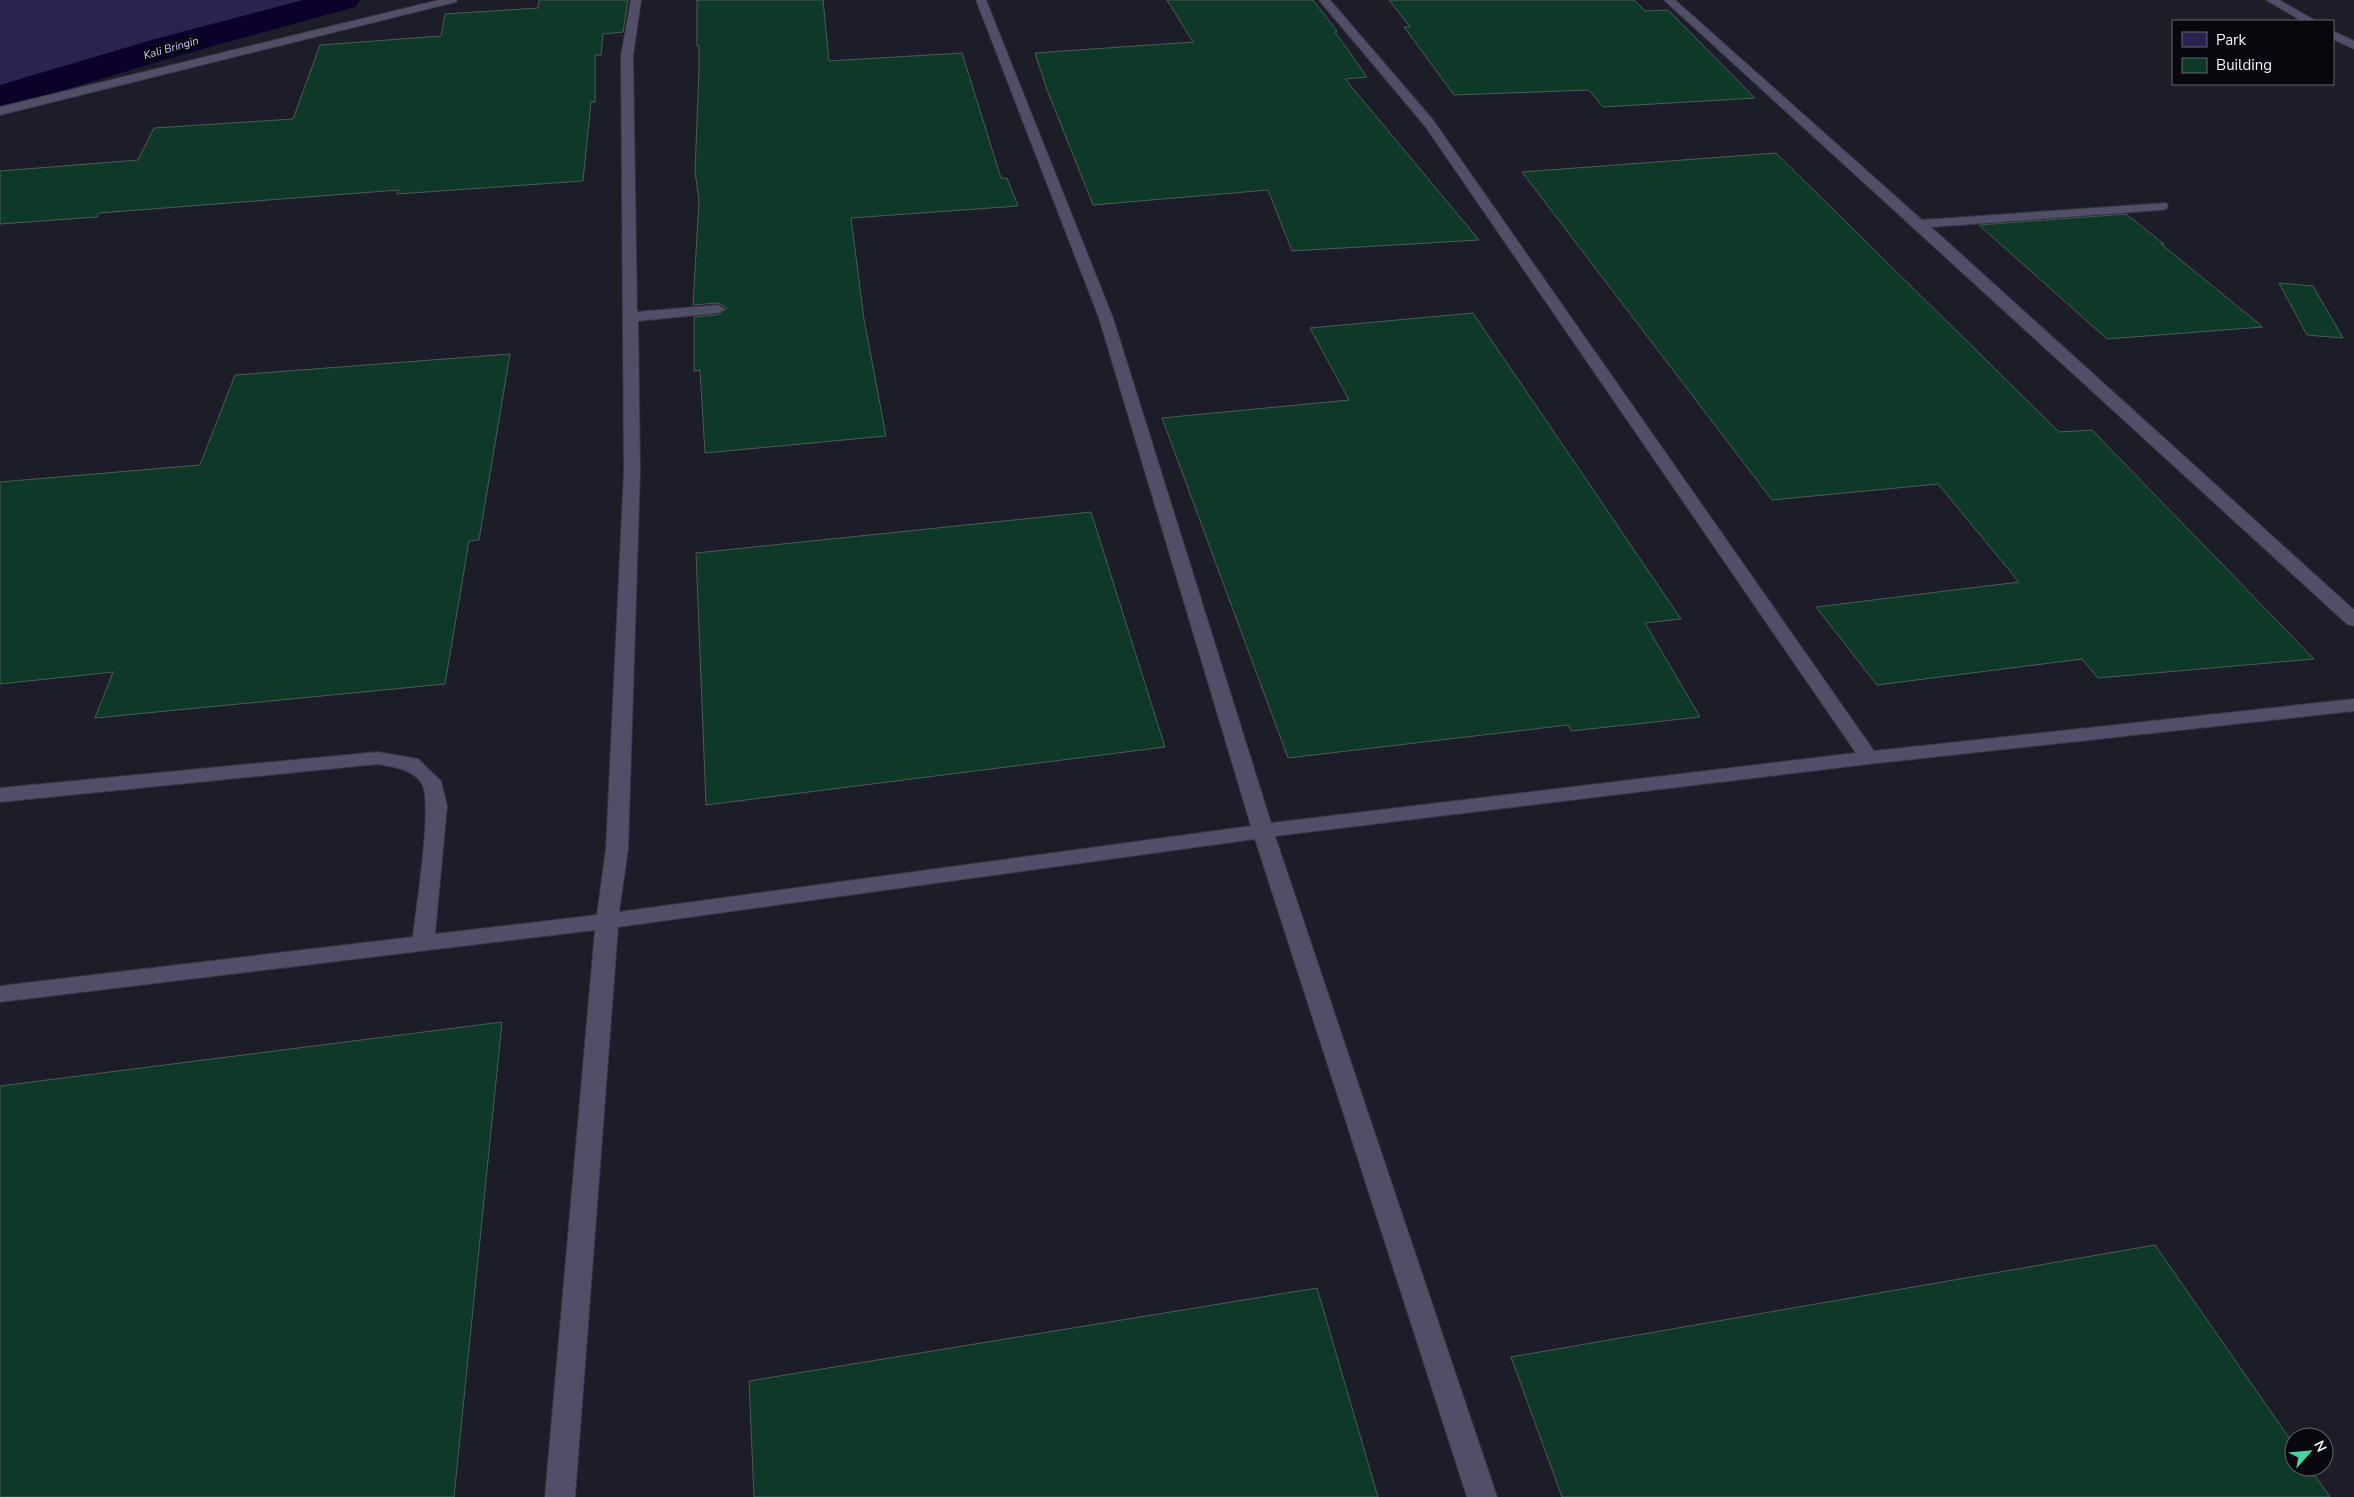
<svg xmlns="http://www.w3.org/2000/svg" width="2354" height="1497" font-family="'Nunito Sans',sans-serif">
<rect width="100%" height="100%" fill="#1d1c29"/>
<polygon fill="#2a224f" points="0,0 322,0 0,91"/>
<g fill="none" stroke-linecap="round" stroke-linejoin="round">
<polygon fill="#0a002a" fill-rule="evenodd" points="303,0 360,0 355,7 181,55 0,109 0,85 155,39"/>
</g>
<g fill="#0e3929" stroke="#4b5c54">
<polygon points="539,0 628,0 623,32 603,34 601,55 595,55 595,102 591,102 583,181 397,194 399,190 99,213 97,217 0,224 0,171 138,160 154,128 293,119 320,45 441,36 445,14 538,8"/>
<polygon points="697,0 823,0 829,61 962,53 1001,178 1007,178 1018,206 851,218 864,319 886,436 705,453 700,370 694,371 694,317 718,315 727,308 718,303 693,305 699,200 695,172 699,70 699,46 697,46"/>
<polygon points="1167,0 1313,0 1337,31 1335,32 1367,77 1345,79 1479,240 1292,251 1268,190 1093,205 1046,87 1035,53 1193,42"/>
<polygon points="1389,0 1634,0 1645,11 1668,10 1755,98 1603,107 1589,90 1454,95 1404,27 1410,27"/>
<polygon points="1776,153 2059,432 2092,430 2314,659 2098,678 2082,659 1877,685 1816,607 2019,582 1938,484 1772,500 1522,172"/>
<polygon points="2126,214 2164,244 2161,244 2263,327 2107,339 1979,225"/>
<polygon points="2279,283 2313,286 2343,338 2307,335"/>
<polygon points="1473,313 1681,619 1645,623 1700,717 1571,731 1568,725 1288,758 1162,418 1349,400 1310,328"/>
<polygon points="510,354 479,540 469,541 445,684 95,718 113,672 0,684 0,482 200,465 235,375"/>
<polygon points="1091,512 1165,747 706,805 696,553"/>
<polygon points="502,1022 454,1497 0,1497 0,1086"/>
<polygon points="2155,1245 2294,1445 2294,1467 2309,1467 2330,1497 1562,1497 1511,1357"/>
<polygon points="1317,1288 1378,1497 754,1497 749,1381"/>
</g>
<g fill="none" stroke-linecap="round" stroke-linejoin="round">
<g stroke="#373642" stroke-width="2">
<g id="lane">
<polygon points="439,0 457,0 456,2 0,115 0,107"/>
<path d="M 631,0 L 641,0 L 633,56 L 637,312 L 718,305 L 725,309 L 718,313 L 638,321 L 640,472 L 628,849 L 619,912 L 1251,826 L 1099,318 L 976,0 L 986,0 L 1113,318 L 1271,823 L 1856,753 L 1425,126 L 1319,0 L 1330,0 L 1433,120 L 1874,751 L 2354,699 L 2354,711 L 1869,764 L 1275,836 L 1497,1497 L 1467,1497 L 1255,839 L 618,927 L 575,1497 L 545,1497 L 595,930 L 0,1002 L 0,986 L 413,937 C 416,908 433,805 422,784 C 413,769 393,767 378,764 L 0,802 L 0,788 L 378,752 L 418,759 L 441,781 L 447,806 L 435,934 L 597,915 L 606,849 L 624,472 L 621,56 Z"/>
<polygon points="1664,0 1675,0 1922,220 2166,203 2168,206 2166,209 2161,210 1931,227 2354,610 2354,626 2347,624"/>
<polygon points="2266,0 2279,0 2316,21 2302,21"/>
<polygon points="2333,31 2354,41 2354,49 2333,39"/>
</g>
</g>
<use href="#lane" fill="#514f68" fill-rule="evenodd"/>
</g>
<g text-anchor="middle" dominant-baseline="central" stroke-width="5" stroke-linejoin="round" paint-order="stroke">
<g font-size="11" font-style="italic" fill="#ccc8fd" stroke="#08070d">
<text transform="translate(171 48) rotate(-16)">Kali Bringin</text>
</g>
</g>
<rect x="2172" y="20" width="162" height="65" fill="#08070d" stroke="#66656c"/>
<rect x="2182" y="32" width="25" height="15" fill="#2a224f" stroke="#66656c"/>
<text x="2216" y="45" font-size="15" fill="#f2f2fb">Park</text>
<rect x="2182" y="58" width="25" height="15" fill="#0e3929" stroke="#66656c"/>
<text x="2216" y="70" font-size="15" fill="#f2f2fb">Building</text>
<g transform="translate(2309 1452) rotate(63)"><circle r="24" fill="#08070d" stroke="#66656c"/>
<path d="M0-4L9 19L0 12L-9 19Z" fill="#43d4a0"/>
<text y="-8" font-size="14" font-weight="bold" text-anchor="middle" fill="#f2f2fb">N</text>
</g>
</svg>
